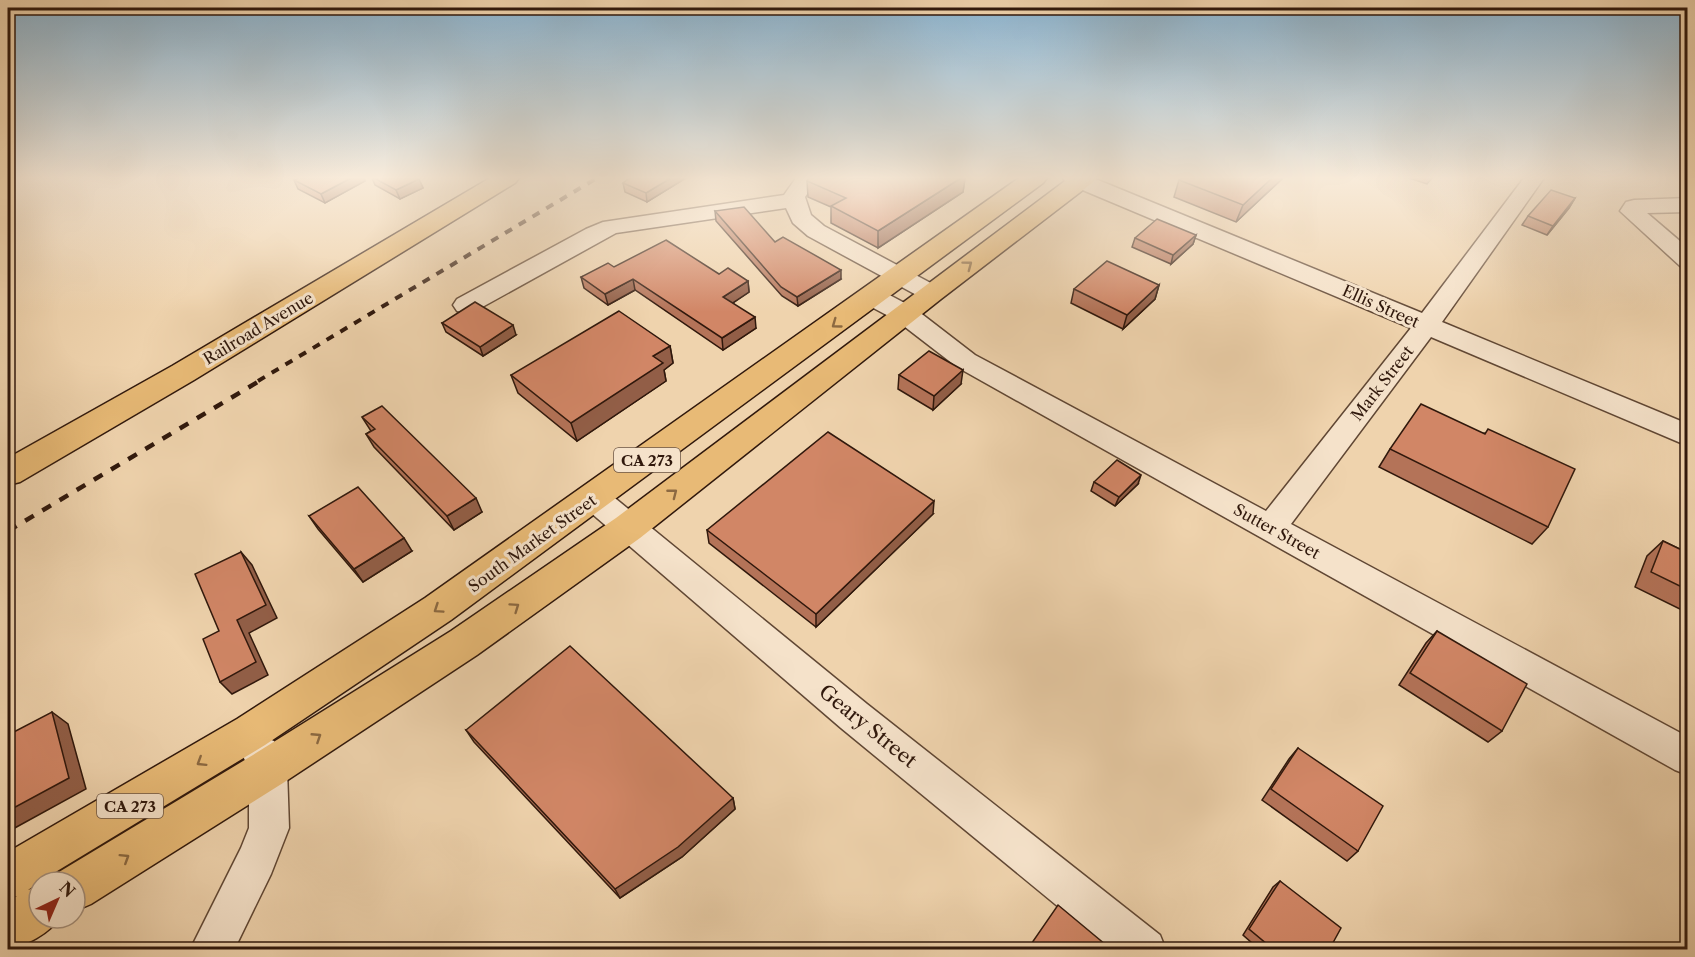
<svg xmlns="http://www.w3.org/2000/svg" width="1695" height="957" font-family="'Libre Caslon Text',serif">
<rect width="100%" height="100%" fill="#efd3ad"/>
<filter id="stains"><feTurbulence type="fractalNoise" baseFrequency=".00333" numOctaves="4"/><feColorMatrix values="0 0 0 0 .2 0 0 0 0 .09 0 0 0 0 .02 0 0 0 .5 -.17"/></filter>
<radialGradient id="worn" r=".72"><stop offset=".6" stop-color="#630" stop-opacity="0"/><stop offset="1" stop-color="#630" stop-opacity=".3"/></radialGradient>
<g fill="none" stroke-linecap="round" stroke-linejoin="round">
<g stroke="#604734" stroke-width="3">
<g id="minor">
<polygon points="796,178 818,178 805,197 811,215 824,226 940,288 943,293 940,298 931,301 922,298 808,236 793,223 786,208 616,233 475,311 466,313 457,311 453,305 457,299 586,229 603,222 784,195"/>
<polygon points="1063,178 1093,178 1422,313 1524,178 1544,178 1442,322 1688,424 1688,446 1431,337 1291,524 1688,737 1688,775 1675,770 957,367 896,320 864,303 861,297 864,291 873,289 882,291 914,308 975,355 1266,511 1411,328 1066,183"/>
<polygon points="1688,198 1688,212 1647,213 1688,248 1688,268 1680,266 1620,211 1626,202 1634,200"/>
<polygon points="594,486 605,490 867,704 1160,935 1166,950 1111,950 841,728 583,506 579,498 583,490"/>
<polygon points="261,736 274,741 287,769 289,828 271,874 234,950 190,950 241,848 249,828 249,769 242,754 248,741"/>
</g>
</g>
<g stroke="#30180c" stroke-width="3">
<g id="major">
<polygon points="490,178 519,178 515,183 194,380 20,482 8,485 8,458 172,366"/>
<path d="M 1019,178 L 1047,178 L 1043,183 L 451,620 L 265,745 L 39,882 L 28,890 L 39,886 L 39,918 L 58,918 C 52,933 23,946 8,950 L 8,901 L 17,896 L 8,899 L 8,852 L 237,719 L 425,598 Z"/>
<polygon points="1069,178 1096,178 1092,183 941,299 640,538 477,655 283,783 91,904 75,911 75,882 55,882 59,872 253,755 451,631 616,518"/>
</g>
</g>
<use href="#minor" fill="#f5e2ca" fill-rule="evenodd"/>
<use href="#major" fill="#e8ba76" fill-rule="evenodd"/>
<polyline stroke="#30180c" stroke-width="4" stroke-dasharray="8 8" stroke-linecap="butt" points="258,381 597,178"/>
<polyline stroke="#30180c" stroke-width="4.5" stroke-dasharray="10 10" stroke-linecap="butt" points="8,531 261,380"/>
</g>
<g fill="#b47358" stroke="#30180c" stroke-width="1.5">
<polygon points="298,178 364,178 365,181 325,203 298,189 294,180"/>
<polygon points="372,178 418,178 423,188 400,199 375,185"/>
<polygon points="630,178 686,178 647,202 625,192 623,183"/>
<polygon points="809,178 965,178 963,192 878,248 831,223 831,207 808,197 807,181"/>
<polygon points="1182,178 1283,178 1236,222 1174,197 1179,180"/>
<polygon points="1409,178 1432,178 1427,184"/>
<polygon points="1575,198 1569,208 1547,235 1522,225 1528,216"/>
<polygon points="715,211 775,242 841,279 798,306 782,296 716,221"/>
<polygon points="1196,235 1193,244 1171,264 1132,247 1135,238"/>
<polygon points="614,267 719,274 748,281 749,292 733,303 756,328 723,350 635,290 608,305 584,288 581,277"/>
<polygon points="1159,285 1155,299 1123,329 1071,303 1074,289"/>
<polygon points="442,323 516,335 483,356 446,332"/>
<polygon points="670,346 673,363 664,370 666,381 577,441 518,393 511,375"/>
<polygon points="899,375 961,384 933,410 898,389"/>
<polygon points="362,417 482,512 454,530 374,447 366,434 371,431"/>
<polygon points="1485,433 1548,527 1532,544 1379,467 1390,449"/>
<polygon points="1094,482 1138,484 1115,506 1091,491"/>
<polygon points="933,514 816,627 709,543 707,530"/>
<polygon points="309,516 412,551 363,582 318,529"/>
<polygon points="1663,541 1688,553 1688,613 1635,587 1647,556"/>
<polygon points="1437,631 1502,731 1488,742 1399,685 1426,643"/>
<polygon points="466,730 733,798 735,809 682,857 620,898 474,742"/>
<polygon points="1298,748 1358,851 1347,861 1262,800 1289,759"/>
<polygon points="1280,881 1329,950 1260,950 1243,935 1273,887"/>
</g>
<g fill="#925e47" stroke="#30180c" stroke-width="1.5">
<polygon points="351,178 364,178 365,181 325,203 321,194"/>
<polygon points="671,178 686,178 647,202 646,193"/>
<polygon points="961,178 965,178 963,192 878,248 878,231"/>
<polygon points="1272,178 1283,178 1236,222 1243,205"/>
<polygon points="419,179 423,188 400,199 396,190"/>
<polygon points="1575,198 1569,208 1547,235 1553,226"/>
<polygon points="1196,235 1193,244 1171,264 1173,255"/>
<polygon points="841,270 841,279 798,306 797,297"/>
<polygon points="633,279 635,290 608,305 605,294"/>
<polygon points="748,281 749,292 725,308 723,297"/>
<polygon points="1159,285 1155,299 1123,329 1127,315"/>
<polygon points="755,317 756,328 723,350 722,338"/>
<polygon points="513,325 516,335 483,356 480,347"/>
<polygon points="670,346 673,363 664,370 666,381 577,441 571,423 653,356"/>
<polygon points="963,370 961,384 933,410 934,396"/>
<polygon points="1141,475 1138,484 1115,506 1119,497"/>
<polygon points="476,498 482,512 454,530 447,516"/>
<polygon points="934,501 933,514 816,627 816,614"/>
<polygon points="404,538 412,551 363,582 354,569"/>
<polygon points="241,552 252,565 277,618 249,633 268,675 232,694 220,682 237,620"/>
<polygon points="52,712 68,724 86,789 11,830 8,828 8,811"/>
<polygon points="733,798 735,809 682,857 620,898 615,889"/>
</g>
<g fill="#d18666" stroke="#30180c" stroke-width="1.5">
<polygon points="298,178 351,178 321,194 294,180"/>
<polygon points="374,178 418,178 419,179 396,190"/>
<polygon points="630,178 671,178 646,193 623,183"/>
<polygon points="809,178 961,178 878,231 831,206 846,198 807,181"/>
<polygon points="1182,178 1272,178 1243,205 1179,180"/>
<polygon points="1551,190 1575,198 1553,226 1528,216"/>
<polygon points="744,207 775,242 783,237 841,270 797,297 781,287 715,211"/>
<polygon points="1157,219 1196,235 1173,255 1135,238"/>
<polygon points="666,240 719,274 728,268 748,281 723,297 755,317 722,338 633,279 605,294 581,277 608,263 614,267"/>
<polygon points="1107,261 1159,285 1127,315 1074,289"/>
<polygon points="475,302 513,325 480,347 442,323"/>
<polygon points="619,311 670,346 653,356 663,363 571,423 511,375"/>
<polygon points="929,351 963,370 934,396 899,375"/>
<polygon points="1421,404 1485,434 1488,429 1575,469 1548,527 1390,449"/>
<polygon points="382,406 476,498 447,516 366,434 375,429 362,417"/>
<polygon points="828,432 934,501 816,614 707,530"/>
<polygon points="1117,460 1141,475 1119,497 1094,482"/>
<polygon points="358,487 404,538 354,569 309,516"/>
<polygon points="1663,541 1688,553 1688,590 1651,572"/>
<polygon points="241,552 266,605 237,620 256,662 220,682 203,639 219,631 195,574"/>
<polygon points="1437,631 1527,684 1502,731 1410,673"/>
<polygon points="570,646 733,798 678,847 615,889 466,730"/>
<polygon points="52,712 69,778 8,811 8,735"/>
<polygon points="1298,748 1383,806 1358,851 1271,789"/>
<polygon points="1280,881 1341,928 1329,950 1274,950 1249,929"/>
<polygon points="1058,905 1112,950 1027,950"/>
</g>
<defs><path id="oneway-chevron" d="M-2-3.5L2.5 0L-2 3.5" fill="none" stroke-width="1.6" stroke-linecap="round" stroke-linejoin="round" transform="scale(1.5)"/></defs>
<g stroke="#8c6941">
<use href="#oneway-chevron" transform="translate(968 265) rotate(-37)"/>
<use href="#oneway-chevron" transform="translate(836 324) rotate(144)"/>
<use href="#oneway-chevron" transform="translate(673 493) rotate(-38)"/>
<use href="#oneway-chevron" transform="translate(515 607) rotate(-35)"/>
<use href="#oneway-chevron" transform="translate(438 609) rotate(146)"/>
<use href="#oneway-chevron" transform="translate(317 737) rotate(-33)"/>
<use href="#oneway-chevron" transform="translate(201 762) rotate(148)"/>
<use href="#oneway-chevron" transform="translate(125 858) rotate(-32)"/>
</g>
<linearGradient id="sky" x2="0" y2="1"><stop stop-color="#8ab5d3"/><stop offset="0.57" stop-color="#f8ebda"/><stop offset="1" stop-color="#f8ebda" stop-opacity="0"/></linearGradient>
<rect width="1695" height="312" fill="url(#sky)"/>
<g text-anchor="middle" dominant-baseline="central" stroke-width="6" stroke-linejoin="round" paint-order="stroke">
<g fill="#f5e2ca" stroke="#6b5545" stroke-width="1.5">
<rect x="614" y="448" width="66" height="24" rx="4.5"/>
<rect x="97" y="794" width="66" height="24" rx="4.5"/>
</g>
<g font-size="15" font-weight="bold" fill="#30180c">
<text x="647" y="460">CA 273</text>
<text x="130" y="806">CA 273</text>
</g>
<g font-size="16" fill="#30180c" stroke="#f5e2ca">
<text transform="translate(1381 306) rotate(24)">Ellis Street</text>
<text transform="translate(258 328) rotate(-31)">Railroad Avenue</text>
<text transform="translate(1382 383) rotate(-52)">Mark Street</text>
<text transform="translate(1277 531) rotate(29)">Sutter Street</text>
<text transform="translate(532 543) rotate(-36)">South Market Street</text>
</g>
<g font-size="20" fill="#30180c" stroke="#f5e2ca">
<text transform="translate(868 726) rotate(39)">Geary Street</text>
</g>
</g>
<rect width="1695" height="957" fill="none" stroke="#efd3ad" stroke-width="30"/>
<rect x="9" y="9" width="1677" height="939" fill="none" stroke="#30180c" stroke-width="3"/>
<rect x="15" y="15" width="1665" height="927" fill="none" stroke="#30180c" stroke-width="1.5"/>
<g transform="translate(57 900) rotate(44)"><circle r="28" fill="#f5e2ca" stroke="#a6917e" stroke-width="1.5"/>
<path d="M0-4.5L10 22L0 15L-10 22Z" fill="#8f2418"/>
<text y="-9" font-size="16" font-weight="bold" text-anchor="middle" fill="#30180c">N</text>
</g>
<rect width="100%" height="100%" filter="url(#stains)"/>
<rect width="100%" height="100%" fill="url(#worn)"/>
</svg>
